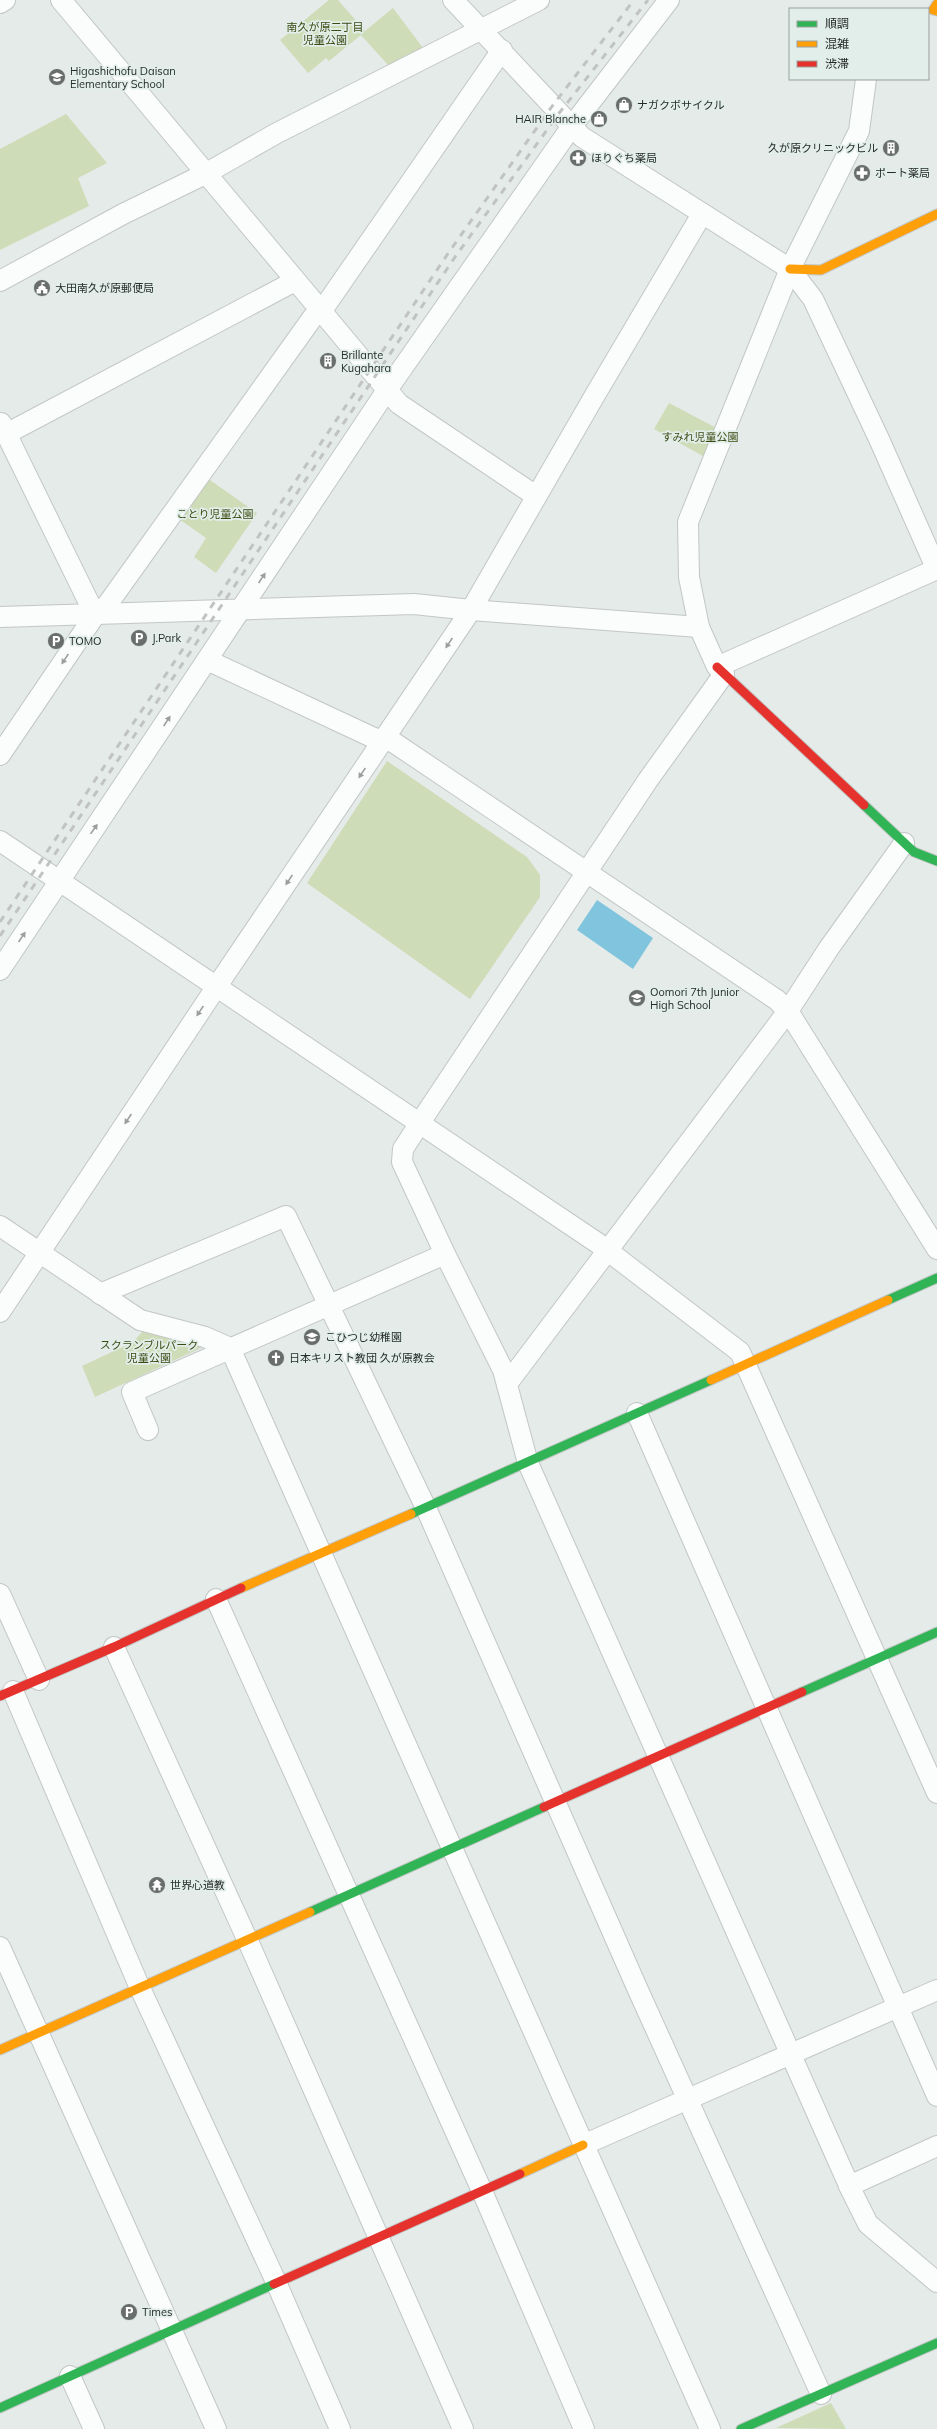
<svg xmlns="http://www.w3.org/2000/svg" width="937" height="2429" font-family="Mulish,'Noto Sans JP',sans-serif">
<rect width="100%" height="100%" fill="#e5ebe9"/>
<g fill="#cedcb7">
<polygon points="329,0 338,0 365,31 393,8 423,48 388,65 361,35 329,61 326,58 308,73 280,40"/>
<polygon points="66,114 107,163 78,178 89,206 0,250 0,149"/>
<polygon points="669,403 724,432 712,461 654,429"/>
<polygon points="207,478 257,513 216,573 194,557 206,538 179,519"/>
<polygon points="387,761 527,857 540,875 540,897 470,999 307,883"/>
<polygon points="143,1331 203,1347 95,1397 82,1366 133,1342"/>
<polygon points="831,2403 846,2429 776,2428"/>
</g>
<polygon fill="#80c4dd" points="597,900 653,938 633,969 577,930"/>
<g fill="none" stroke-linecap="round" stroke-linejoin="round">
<g stroke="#c2c7c6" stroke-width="22">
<g id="street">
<polyline points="61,0 399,404 536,496"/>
<polyline points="453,0 582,137 790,269 813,299 879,439 937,570"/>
<polyline points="0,3 5,0"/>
<polyline points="866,79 859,131 790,269 688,522 689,577 699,627 717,667 937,569"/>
<polyline points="0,281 123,214 205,174 277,133 539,0"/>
<polyline points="1,423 95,615"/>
<polyline points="6,434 295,281"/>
<polyline points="0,617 414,604 471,610 699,627"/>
<polyline points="207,660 374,738 393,742 777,1000 788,1011 937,1249"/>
<polyline points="724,674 648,780 429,1109 403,1149 402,1162 445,1254 503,1370 528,1463 851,2190 868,2224 937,2282"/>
<polyline points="0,755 95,615 107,605 313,317 321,312 502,50"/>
<polyline points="0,841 599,1244 740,1352 937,1793"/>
<polyline points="0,970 387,390 572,126 669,0"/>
<polyline points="0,1226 140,1320 205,1337 230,1348 710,2429"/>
<polyline points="100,1294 286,1216 426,1508 638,1990 821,2394"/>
<polyline points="0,1312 217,986 471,610 595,395 702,214"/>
<polyline points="507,1384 788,1011 829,948 904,843"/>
<polyline points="637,1413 937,2096"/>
<polyline points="148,1430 132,1392 445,1254"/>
<polyline points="0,1594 39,1680"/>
<polyline points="216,1599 482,2191 584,2429"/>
<polyline points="114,1647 248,1941 463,2429"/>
<polyline points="13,1691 140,1988 272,2273 340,2429"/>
<polyline points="0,1947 216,2429"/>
<polyline points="583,2145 937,1990"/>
<polyline points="849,2186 937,2146"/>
<polyline points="70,2376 94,2429"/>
</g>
</g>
<g stroke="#c2c7c6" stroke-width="11">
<g id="fast">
<polyline points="864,805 914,852 937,861"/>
<polyline points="888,1300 937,1278"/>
<polyline points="411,1514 711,1380"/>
<polyline points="802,1692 937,1632"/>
<polyline points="310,1912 544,1807"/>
<polyline points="0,2408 274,2284"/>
<polyline points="741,2429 937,2343"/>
</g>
</g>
<g stroke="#c2c7c6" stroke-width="11">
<g id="slow">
<polyline points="937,4 933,10 937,11"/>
<polyline points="790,269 821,270 937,214"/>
<polyline points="711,1380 888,1300"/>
<polyline points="241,1588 411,1514"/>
<polyline points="0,2050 310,1912"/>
<polyline points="520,2174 583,2145"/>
</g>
</g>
<g stroke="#c2c7c6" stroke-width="11">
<g id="jam">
<polyline points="717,667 864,805"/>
<polyline points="0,1696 114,1647 241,1588"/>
<polyline points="544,1807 802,1692"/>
<polyline points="274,2284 520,2174"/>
</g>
</g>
<use href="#street" stroke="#fbfcfc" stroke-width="20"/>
<use href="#fast" stroke="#30b455" stroke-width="9"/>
<use href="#slow" stroke="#ff9f0a" stroke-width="9"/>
<use href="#jam" stroke="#e5322d" stroke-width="9"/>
<g stroke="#c1c3c3" stroke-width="3" stroke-dasharray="7 7" stroke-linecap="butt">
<polyline points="0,922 449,252 553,105 634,0"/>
<polyline points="0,936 455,257 560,112 648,0"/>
</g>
</g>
<defs><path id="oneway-solid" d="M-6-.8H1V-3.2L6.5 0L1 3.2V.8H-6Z"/></defs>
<g fill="#9b9e9d">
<use href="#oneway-solid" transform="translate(262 578) rotate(-56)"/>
<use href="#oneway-solid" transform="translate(449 643) rotate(124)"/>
<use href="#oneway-solid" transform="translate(65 659) rotate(124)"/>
<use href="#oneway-solid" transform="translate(167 721) rotate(-57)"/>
<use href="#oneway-solid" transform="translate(362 773) rotate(124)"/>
<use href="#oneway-solid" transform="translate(94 829) rotate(-55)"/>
<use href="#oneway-solid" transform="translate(289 880) rotate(124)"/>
<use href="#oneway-solid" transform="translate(22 937) rotate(-56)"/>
<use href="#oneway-solid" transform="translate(200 1011) rotate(124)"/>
<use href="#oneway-solid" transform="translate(128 1119) rotate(124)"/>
</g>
<defs>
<g id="school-disc" transform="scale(0.9)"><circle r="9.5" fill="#696e6c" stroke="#e2eeea"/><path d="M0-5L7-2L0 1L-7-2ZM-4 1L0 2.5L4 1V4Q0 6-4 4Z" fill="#fff"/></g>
<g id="shop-disc" transform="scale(0.9)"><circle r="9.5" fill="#696e6c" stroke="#e2eeea"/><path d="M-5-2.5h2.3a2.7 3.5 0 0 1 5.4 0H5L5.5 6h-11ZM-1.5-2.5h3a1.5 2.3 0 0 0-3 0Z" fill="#fff"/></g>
<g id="building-disc" transform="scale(0.9)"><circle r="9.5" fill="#696e6c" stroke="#e2eeea"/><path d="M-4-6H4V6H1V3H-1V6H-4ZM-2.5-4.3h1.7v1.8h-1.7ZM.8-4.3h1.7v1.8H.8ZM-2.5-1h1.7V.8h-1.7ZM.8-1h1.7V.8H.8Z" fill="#fff"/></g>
<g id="pharmacy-disc" transform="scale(0.9)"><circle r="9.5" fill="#696e6c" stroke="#e2eeea"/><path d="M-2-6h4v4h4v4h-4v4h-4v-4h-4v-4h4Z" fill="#fff"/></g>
<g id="civic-disc" transform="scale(0.9)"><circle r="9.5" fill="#696e6c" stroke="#e2eeea"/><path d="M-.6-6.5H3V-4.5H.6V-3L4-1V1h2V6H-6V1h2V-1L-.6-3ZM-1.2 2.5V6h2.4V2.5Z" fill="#fff"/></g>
<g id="parking-disc" transform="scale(0.9)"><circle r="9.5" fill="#696e6c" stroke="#e2eeea"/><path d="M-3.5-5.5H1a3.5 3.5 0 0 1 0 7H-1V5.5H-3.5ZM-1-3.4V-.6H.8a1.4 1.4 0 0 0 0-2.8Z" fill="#fff"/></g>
<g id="church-disc" transform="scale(0.9)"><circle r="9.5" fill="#696e6c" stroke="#e2eeea"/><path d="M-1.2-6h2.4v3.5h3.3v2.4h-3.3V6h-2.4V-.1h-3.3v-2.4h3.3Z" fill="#fff"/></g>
<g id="temple-disc" transform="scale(0.9)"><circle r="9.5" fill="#696e6c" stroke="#e2eeea"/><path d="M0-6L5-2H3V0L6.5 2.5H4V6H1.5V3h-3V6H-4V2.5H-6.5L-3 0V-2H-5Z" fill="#fff"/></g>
</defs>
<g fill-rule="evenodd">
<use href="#school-disc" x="57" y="77"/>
<use href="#shop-disc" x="624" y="105"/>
<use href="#shop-disc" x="599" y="119"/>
<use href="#building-disc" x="891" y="148"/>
<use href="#pharmacy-disc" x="578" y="158"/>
<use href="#pharmacy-disc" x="862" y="173"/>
<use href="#civic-disc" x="42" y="288"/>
<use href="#building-disc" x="328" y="361"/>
<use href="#parking-disc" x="139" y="638"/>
<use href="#parking-disc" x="56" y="641"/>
<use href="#school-disc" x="637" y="998"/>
<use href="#school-disc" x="312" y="1337"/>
<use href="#church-disc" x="276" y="1358"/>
<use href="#temple-disc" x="157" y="1885"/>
<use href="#parking-disc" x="129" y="2312"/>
</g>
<g text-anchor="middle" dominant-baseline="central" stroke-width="3.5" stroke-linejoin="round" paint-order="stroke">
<g font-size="11" fill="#3c4a12" stroke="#e2eeea">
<text x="325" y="27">南久が原二丁目<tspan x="325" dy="13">児童公園</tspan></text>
<text x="700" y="437">すみれ児童公園</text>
<text x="215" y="514">ことり児童公園</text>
<text x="149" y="1345">スクランブルパーク<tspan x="149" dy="13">児童公園</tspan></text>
</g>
<g font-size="11" fill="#262b29" stroke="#e2eeea" text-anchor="start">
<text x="70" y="71">Higashichofu Daisan<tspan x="70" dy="13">Elementary School</tspan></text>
<text x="637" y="105">ナガクボサイクル</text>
<text x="586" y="119" text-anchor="end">HAIR Blanche</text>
<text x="878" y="148" text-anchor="end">久が原クリニックビル</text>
<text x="591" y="158">ほりぐち薬局</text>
<text x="875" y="173">ポート薬局</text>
<text x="55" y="288">大田南久が原郵便局</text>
<text x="341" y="355">Brillante<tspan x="341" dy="13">Kugahara</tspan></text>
<text x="152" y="638">J.Park</text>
<text x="69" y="641">TOMO</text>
<text x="650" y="992">Oomori 7th Junior<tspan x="650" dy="13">High School</tspan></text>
<text x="325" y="1337">こひつじ幼稚園</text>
<text x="289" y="1358">日本キリスト教団 久が原教会</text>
<text x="170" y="1885">世界心道教</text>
<text x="142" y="2312">Times</text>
</g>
</g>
<rect x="789" y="8" width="140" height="72" fill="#e2eeea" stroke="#97a09d"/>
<rect x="797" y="21" width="20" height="6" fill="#30b455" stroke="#97a09d"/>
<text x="825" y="28" font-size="12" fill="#262b29">順調</text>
<rect x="797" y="41" width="20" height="6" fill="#ff9f0a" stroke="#97a09d"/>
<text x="825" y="48" font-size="12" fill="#262b29">混雑</text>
<rect x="797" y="61" width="20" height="6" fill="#e5322d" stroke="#97a09d"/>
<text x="825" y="68" font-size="12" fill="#262b29">渋滞</text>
</svg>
